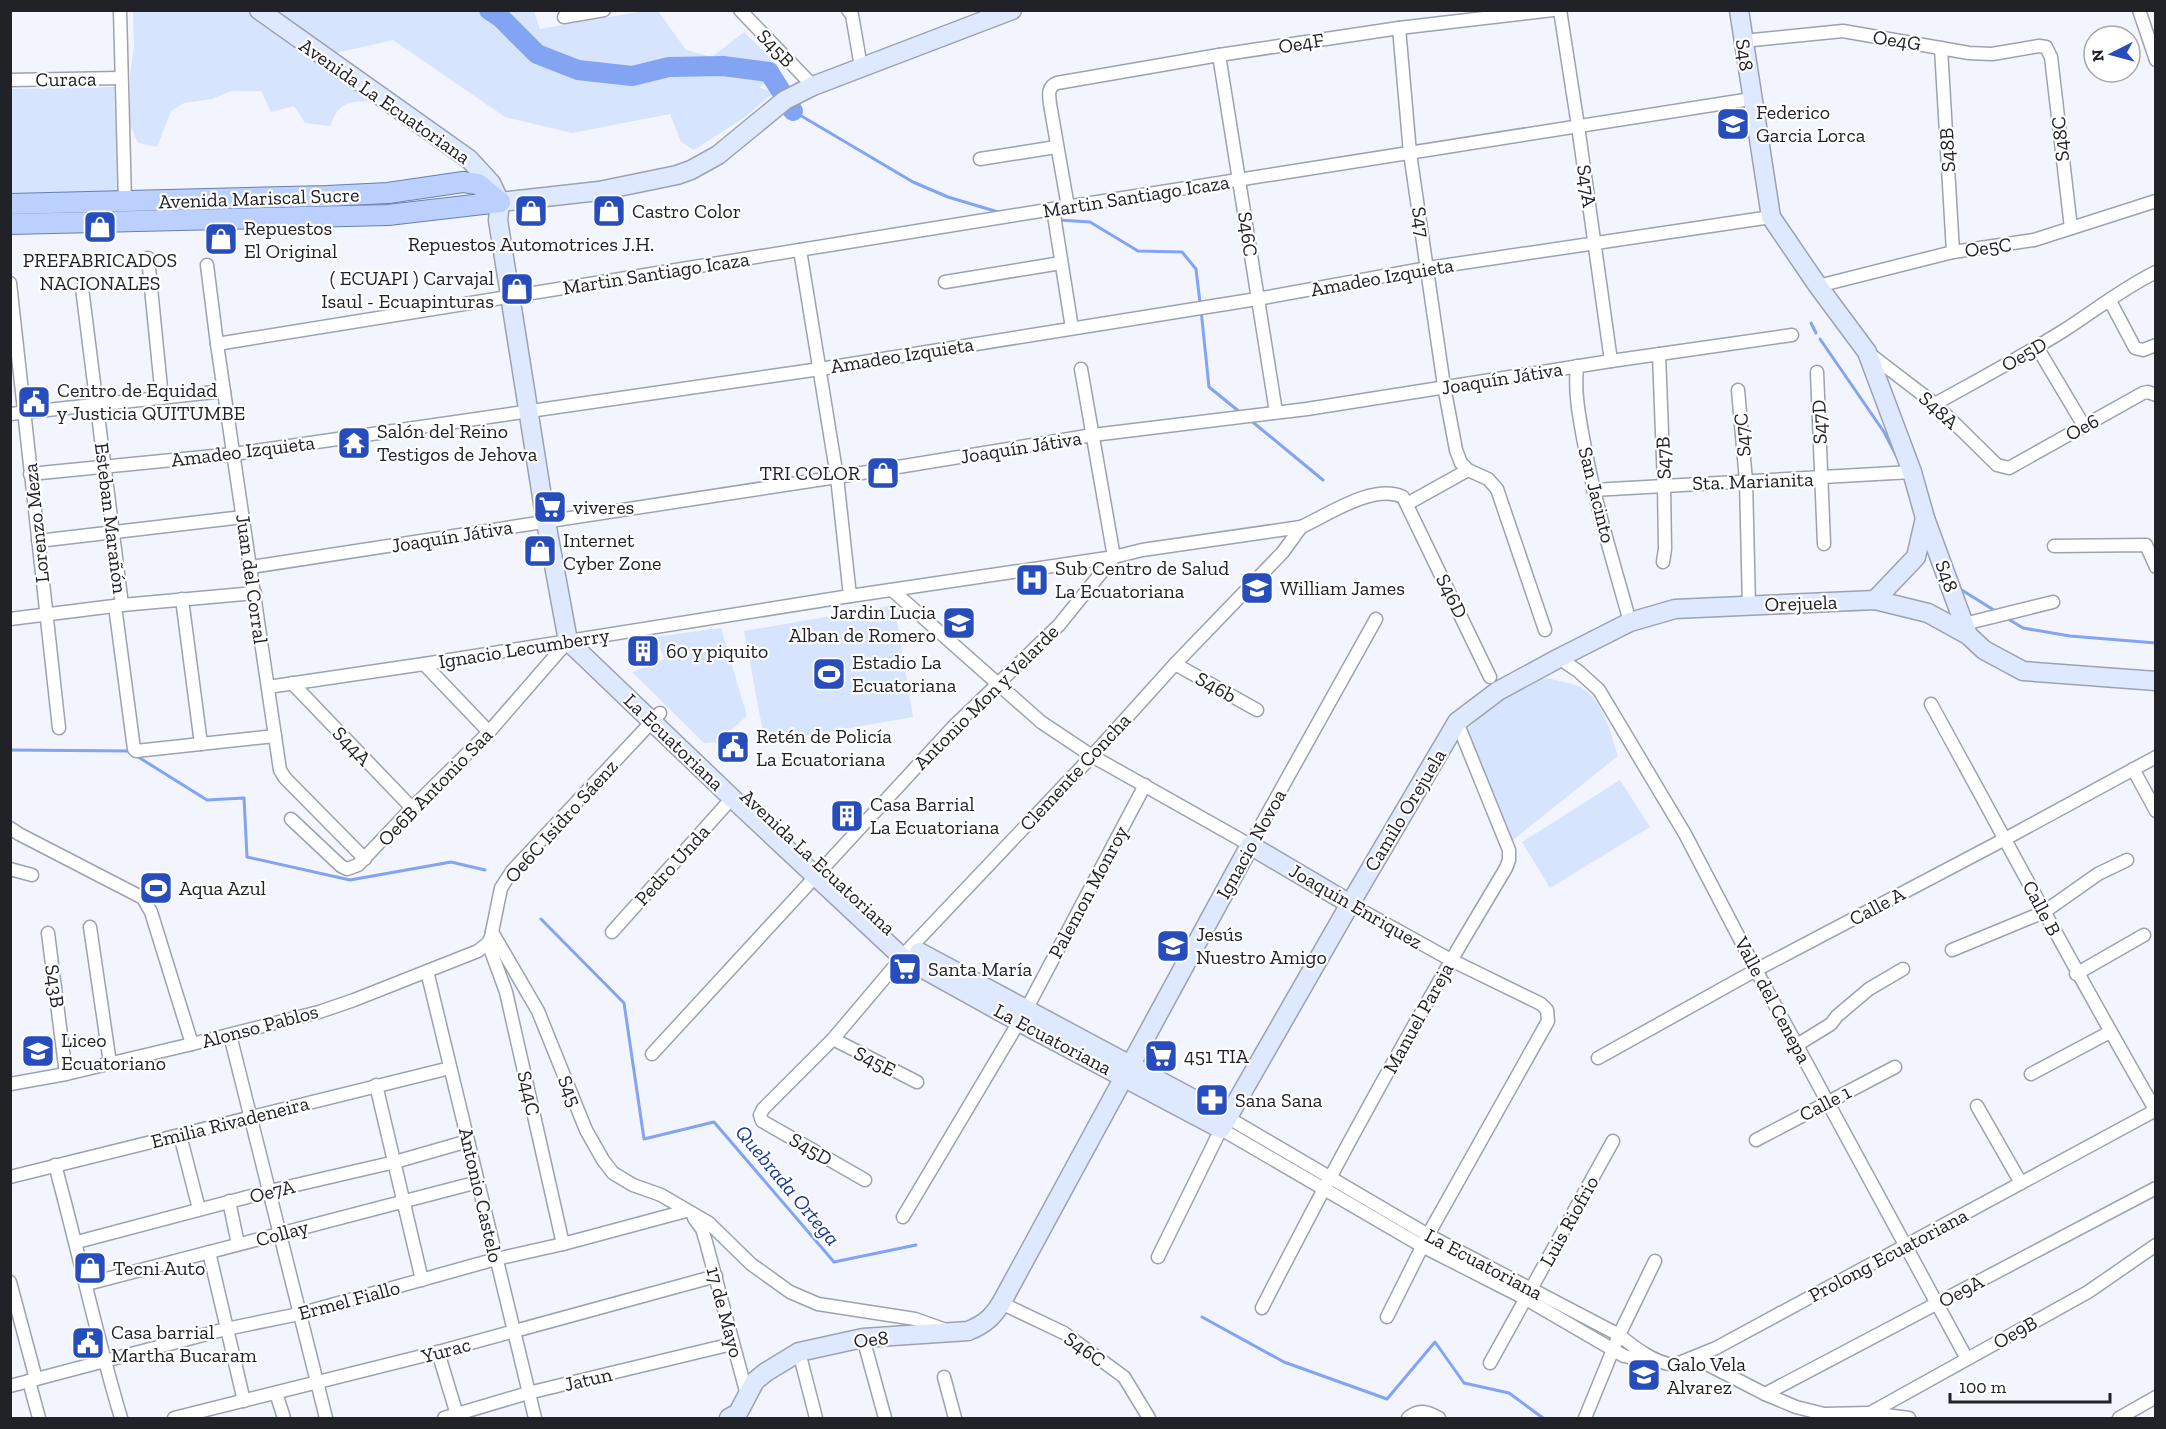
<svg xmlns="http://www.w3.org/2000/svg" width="2166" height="1429" font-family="'Zilla Slab',serif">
<rect width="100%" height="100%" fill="#f2f5fd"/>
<g fill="#d7e4fe">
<path d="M 133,11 L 248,11 L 259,21 L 375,102 C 350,101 340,100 330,126 L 305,123 L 294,106 L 271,112 L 261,91 L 231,91 L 212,99 L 184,103 L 171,111 L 157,147 L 138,143 L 130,125 L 130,75 L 134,47 Z"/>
<polygon points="274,11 534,11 540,29 644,11 658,11 686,50 712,57 744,32 778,65 760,88 775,92 745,117 694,150 681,142 670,114 572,133 505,117 393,40 336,53"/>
<polygon points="114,87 118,191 11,194 11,89"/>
<polygon points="894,605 913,717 765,743 744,631"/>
<polygon points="721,628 747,716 717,742 704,743 632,672 665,659 655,637"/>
<path d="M 1547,678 C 1556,680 1566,682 1575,685 C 1603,694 1609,731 1618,756 L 1508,844 L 1466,730 C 1490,709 1516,683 1547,678 Z"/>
<polygon points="1620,780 1650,827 1550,888 1522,842"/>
</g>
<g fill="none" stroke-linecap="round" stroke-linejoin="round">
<g stroke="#82a4f3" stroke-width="3">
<polyline points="793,111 913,182 948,197 998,212"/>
<polyline points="1059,220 1090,222 1138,251 1182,252 1196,269 1200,303"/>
<polyline points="1201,310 1209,387 1241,413"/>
<polyline points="1811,323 1816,333"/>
<polyline points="1820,339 1884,432 1897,457"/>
<polyline points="1249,419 1323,480"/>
<polyline points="1957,587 1997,612"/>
<polyline points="2005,617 2023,628 2070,636 2156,643"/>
<polyline points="10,750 130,751"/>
<polyline points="135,755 207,800 244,798 247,857 350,880 451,862 485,870"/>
<polyline points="541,919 624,1003 644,1139 714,1122 834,1262 916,1245"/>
<polyline points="1202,1317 1284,1362 1387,1399 1435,1342 1464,1383 1509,1393 1543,1418"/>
</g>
<g stroke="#82a4f3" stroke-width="20">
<polyline points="489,10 501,18 537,54 578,70 632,76 669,67 723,66 769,72 781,91"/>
<polyline points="791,108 793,111"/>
</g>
<g stroke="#9ca2ae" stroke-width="15">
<g id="street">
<polyline points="120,10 125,202"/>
<polyline points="740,10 813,86"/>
<polyline points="848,10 852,15 861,67"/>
<polyline points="1560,10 1578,126 1611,361"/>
<polyline points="2139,10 2156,60"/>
<polyline points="564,17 604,10"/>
<polyline points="1399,28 1410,153 1444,386 1456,450 1461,463 1468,470 1488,479 1497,489 1545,630"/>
<polyline points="1743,41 1843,31 1969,53 1992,54 2039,46 2046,47 2051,57 2071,228"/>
<polyline points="1941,48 1953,252"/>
<polyline points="1219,55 1276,412"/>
<polyline points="10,80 121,78"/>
<polyline points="980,159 1056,147"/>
<path d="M 1068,207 L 1050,104 C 1049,95 1047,87 1057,83 L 1219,55 L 1399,28 L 1553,10"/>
<polyline points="1053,209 1072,328"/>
<polyline points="800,250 837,477 850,596"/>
<polyline points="148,258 162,398"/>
<polyline points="207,265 217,344 280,770 285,778 365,859"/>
<polyline points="945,282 1061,263"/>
<polyline points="10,283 59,728"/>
<polyline points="1818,286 1953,252 2034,240 2156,201"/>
<polyline points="82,288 122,605"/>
<polyline points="2110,301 2135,348 2143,350 2156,345"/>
<polyline points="217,344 1053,209 1751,99"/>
<polyline points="2037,347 2084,426"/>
<polyline points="1867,352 1935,404 1997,465 2009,468 2143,393 2148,392 2156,395"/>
<polyline points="1659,354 1664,485 1665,549 1663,562"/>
<path d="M 1577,366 C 1574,394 1580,421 1585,448 C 1596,507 1614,564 1630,622"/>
<polyline points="1817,372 1824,544"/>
<polyline points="1738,390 1746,481 1749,606"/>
<path d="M 1935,404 C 1978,380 2021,357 2063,331 C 2093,312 2123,288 2156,272"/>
<polyline points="10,414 224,391"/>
<polyline points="30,474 234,454 820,369 1257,299 1428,268 1771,217"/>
<polyline points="1593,490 1912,472"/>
<polyline points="1407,504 1468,470"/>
<path d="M 1301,527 C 1328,515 1373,483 1403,497 L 1490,677"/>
<polyline points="38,541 243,517"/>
<polyline points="2054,546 2146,545 2156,567"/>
<polyline points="251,567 837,477 1093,435 1307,409 1611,361 1792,335"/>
<polyline points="892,590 1041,722 1092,756 1250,845 1376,619"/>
<polyline points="182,599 201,744"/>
<polyline points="115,606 134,749 136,751 275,736"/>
<polyline points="10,619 122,605 255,593"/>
<polyline points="1964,624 2053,602"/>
<polyline points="1559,658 1578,671 1599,690 1685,834 1756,970 1967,1359"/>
<polyline points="424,664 489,732"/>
<polyline points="1175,664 1257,710"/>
<polyline points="292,683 412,808"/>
<polyline points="268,687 424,664 850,596 1114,557 1142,550 1301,527 1283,552 1175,664 1092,756 910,948 833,1039 763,1109 760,1115 762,1121 865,1180"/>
<path d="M 1931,704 C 2006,840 2078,977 2156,1111"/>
<polyline points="2133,769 2156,811"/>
<polyline points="291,819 341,866 347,869 358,865 412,808 489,732 568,641"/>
<polyline points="10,828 19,834 143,898 151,912 192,1044"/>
<polyline points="10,869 32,875"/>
<polyline points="1350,904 1451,960 1541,1004 1547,1010 1548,1021 1428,1235 1387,1317"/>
<polyline points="90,927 110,1063"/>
<polyline points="492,932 538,1011 586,1130 603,1160 613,1173 633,1185 661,1195 709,1223 751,1264 790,1292 818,1304 915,1319 946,1330"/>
<polyline points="612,932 732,798"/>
<polyline points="48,933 66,1074"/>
<polyline points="488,943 506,992 563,1244"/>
<polyline points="1952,950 2044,912 2098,874 2127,860"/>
<polyline points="427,971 535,1418"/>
<polyline points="2076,974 2144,935"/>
<polyline points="230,1035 326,1418"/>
<polyline points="833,1039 917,1082"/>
<polyline points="1797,1045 1831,1024 1837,1016 1869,989 1903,969"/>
<polyline points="652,1054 953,727 1059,625 1114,557 1081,369"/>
<polyline points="1598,1058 1756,970 2005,839 2156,757"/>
<polyline points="2031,1074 2110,1032"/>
<polyline points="10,1084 66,1074 192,1044 319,1012 354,1000 478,951 488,943 491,937 501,888 512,871 660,713"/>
<polyline points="376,1085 422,1280"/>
<polyline points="1977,1106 2021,1183"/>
<path d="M 1227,1117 L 1428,1235 L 1619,1335 C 1634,1347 1654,1363 1674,1365 L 1716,1348 L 2156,1110"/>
<polyline points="180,1135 199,1209"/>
<polyline points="1756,1140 1895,1067"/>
<path d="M 55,1165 C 78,1249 96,1335 121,1418"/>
<polyline points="10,1177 450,1068"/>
<polyline points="229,1201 238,1244"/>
<polyline points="903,1217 1026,1010 1145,785"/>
<polyline points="694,1218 702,1229 706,1242 747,1395"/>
<polyline points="77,1242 270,1191 395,1162 468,1141"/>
<polyline points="209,1252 244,1401"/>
<polyline points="1158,1257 1221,1129 1422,1246 1526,1299 1624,1356 1656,1363"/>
<polyline points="10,1282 36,1379"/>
<polyline points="87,1284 478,1182"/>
<polyline points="1001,1303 1064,1333 1124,1377 1149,1418"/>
<path d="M 1262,1308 C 1338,1159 1419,1012 1506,868 L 1509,860 L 1509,850 L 1457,722"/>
<polyline points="863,1338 885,1418"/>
<polyline points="438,1352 458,1418"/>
<polyline points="799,1352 816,1418"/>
<polyline points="1695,1358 1765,1394 1796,1407 1824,1414 1870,1413 1909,1418"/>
<polyline points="1490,1363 1613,1141"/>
<polyline points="944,1377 955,1418"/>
<polyline points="29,1381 39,1418"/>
<polyline points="10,1386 226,1329 299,1314 496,1259 563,1244 686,1211"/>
<polyline points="276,1393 284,1418"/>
<polyline points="1765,1394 2156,1188"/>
<polyline points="1870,1413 2088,1292 2156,1245"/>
<polyline points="174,1418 438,1352 716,1276"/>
<polyline points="444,1418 528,1393 732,1344"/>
<path d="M 1408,1418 C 1419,1408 1428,1412 1439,1418"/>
<polyline points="1585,1418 1619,1335 1655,1261"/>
<polyline points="2119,1418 2156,1397"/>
</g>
</g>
<g stroke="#9ca2ae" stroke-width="21">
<g id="secondary">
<polyline points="259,10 469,159 491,183 501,204"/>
<polyline points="1739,10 1771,217 1818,286 1867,352 1912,472 1925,518 1968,635"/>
<polyline points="500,202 498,220 546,522 568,641 732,798 902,957 1019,1022 1221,1129 1350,904 1457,722 1498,691 1559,658 1630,622 1675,609 1875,600 1928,613 1968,635 1984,650 2023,671 2156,681"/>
<polyline points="500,202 599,191 677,175 691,170 718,155 785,100 813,86 1012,10"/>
<polyline points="1875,600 1916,557 1925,518"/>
<polyline points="919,952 1227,1117"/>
<path d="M 729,1418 L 738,1413 L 755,1381 L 766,1372 L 799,1352 L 863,1338 L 968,1331 C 986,1324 995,1315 1004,1298 L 1250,845 L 1350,904"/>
</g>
</g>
<g stroke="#697fb1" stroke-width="22">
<g id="primary">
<polyline points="10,204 327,196 388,193 463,182 478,184 500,202"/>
<polyline points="10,224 388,215 500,202"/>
</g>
</g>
<use href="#street" stroke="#fff" stroke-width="12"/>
<use href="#secondary" stroke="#dee8fe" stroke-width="18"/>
<use href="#primary" stroke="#bcd0fd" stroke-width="20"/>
</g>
<defs>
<g id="school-square" transform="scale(1.725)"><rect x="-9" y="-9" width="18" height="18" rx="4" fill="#274cbb" stroke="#fff"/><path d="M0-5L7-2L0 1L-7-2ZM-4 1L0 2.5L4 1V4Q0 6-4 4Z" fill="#fff"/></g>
<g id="shop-square" transform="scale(1.725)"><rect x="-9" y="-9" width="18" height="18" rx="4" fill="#274cbb" stroke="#fff"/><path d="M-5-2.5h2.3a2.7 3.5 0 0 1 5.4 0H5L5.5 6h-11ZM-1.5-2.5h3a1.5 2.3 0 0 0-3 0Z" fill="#fff"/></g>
<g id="civic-square" transform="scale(1.725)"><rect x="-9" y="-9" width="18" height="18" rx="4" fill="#274cbb" stroke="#fff"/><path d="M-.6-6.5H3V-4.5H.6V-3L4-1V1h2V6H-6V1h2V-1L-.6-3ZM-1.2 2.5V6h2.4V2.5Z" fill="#fff"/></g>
<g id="temple-square" transform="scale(1.725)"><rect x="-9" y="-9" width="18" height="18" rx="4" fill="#274cbb" stroke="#fff"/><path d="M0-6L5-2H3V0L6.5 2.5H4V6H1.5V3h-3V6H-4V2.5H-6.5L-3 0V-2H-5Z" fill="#fff"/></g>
<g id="supermarket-square" transform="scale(1.725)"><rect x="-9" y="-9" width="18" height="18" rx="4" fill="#274cbb" stroke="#fff"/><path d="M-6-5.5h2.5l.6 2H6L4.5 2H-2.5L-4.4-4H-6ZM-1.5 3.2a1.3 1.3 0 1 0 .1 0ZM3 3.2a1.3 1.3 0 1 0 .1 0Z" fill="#fff"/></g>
<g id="hospital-square" transform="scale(1.725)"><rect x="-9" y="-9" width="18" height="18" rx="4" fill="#274cbb" stroke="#fff"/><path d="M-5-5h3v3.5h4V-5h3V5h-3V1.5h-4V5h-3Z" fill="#fff"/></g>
<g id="building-square" transform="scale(1.725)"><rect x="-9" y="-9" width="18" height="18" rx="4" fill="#274cbb" stroke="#fff"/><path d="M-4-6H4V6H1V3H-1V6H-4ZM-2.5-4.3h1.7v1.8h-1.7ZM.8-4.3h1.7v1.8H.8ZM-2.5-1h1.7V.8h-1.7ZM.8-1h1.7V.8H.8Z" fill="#fff"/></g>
<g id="stadium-square" transform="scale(1.725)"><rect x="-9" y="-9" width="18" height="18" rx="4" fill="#274cbb" stroke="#fff"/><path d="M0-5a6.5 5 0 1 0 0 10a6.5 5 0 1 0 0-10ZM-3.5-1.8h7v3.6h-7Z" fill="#fff"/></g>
<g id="pharmacy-square" transform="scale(1.725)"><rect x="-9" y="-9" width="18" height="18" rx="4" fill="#274cbb" stroke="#fff"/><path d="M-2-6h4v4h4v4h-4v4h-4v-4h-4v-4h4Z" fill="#fff"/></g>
</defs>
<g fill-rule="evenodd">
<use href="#school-square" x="1733" y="124"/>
<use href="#shop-square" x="531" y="211"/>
<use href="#shop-square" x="609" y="211"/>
<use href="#shop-square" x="100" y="227"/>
<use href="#shop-square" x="221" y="239"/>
<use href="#shop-square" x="517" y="289"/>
<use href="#civic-square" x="34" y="402"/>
<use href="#temple-square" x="354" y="443"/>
<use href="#shop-square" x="883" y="473"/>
<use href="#supermarket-square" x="550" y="507"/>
<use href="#shop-square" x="540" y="551"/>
<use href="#hospital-square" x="1032" y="580"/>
<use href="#school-square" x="1257" y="588"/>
<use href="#school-square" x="959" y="623"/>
<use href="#building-square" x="643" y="651"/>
<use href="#stadium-square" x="829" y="674"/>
<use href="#civic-square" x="733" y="747"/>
<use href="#building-square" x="847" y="816"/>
<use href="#stadium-square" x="156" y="888"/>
<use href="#school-square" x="1173" y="946"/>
<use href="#supermarket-square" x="905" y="969"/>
<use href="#school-square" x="38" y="1051"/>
<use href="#supermarket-square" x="1161" y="1056"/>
<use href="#pharmacy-square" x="1212" y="1100"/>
<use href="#shop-square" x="90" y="1268"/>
<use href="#civic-square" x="88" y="1343"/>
<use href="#school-square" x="1644" y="1375"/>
</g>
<g text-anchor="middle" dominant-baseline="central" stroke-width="4.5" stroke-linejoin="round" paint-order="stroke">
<g font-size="20" fill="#202227" stroke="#fff">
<text transform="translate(1897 40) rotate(9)">Oe4G</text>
<text transform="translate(1301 43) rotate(-9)">Oe4F</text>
<text transform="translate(776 48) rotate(46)">S45B</text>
<text transform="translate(1745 55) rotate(82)">S48</text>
<text transform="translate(66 79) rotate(-1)">Curaca</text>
<text transform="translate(385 101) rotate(35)">Avenida La Ecuatoriana</text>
<text transform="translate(2060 139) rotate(-96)">S48C</text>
<text transform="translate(1947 150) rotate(-93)">S48B</text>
<text transform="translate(1587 186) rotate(82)">S47A</text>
<text transform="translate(1136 196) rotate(-9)">Martin Santiago Icaza</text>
<text transform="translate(259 198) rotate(-2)">Avenida Mariscal Sucre</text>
<text transform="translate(1421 222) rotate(81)">S47</text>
<text transform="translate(1248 234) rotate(82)">S46C</text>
<text transform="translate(1988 247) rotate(-8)">Oe5C</text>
<text transform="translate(656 273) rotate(-9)">Martin Santiago Icaza</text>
<text transform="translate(1382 277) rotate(-10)">Amadeo Izquieta</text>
<text transform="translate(2024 354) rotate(-30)">Oe5D</text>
<text transform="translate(902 355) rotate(-9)">Amadeo Izquieta</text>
<text transform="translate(1502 378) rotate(-9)">Joaquín Játiva</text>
<text transform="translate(1939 410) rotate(42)">S48A</text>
<text transform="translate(1819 422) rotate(-92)">S47D</text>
<text transform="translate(2082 427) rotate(-29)">Oe6</text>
<text transform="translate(1742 435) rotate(-95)">S47C</text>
<text transform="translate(1021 447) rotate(-9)">Joaquín Játiva</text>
<text transform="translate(243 451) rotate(-7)">Amadeo Izquieta</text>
<text transform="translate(1663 458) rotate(-92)">S47B</text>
<text transform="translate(1753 481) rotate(-2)">Sta. Marianita</text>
<text transform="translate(1597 495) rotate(76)">San Jacinto</text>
<text transform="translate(111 518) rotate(83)">Esteban Marañón</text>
<text transform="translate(36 523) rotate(-96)">Lorenzo Meza</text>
<text transform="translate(452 536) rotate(-9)">Joaquín Játiva</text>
<text transform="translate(1947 576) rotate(70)">S48</text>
<text transform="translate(252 579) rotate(82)">Juan del Corral</text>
<text transform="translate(1452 596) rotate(64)">S46D</text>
<text transform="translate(1801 603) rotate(-2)">Orejuela</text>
<text transform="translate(524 648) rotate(-9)">Ignacio Lecumberry</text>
<text transform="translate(1216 687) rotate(29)">S46b</text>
<text transform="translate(986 697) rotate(-45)">Antonio Mon y Velarde</text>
<text transform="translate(674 742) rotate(44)">La Ecuatoriana</text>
<text transform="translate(352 746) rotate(46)">S44A</text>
<text transform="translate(1075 772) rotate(-47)">Clemente Concha</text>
<text transform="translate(435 787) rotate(-46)">Oe6B Antonio Saa</text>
<text transform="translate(1405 810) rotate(-59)">Camilo Orejuela</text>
<text transform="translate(561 821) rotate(-48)">Oe6C Isidro Sáenz</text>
<text transform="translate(1251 844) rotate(-61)">Ignacio Novoa</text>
<text transform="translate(818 862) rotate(43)">Avenida La Ecuatoriana</text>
<text transform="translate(672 865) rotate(-48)">Pedro Unda</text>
<text transform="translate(1088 892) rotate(-62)">Palemon Monroy</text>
<text transform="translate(1356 906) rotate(30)">Joaquin Enriquez</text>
<text transform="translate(1877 906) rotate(-28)">Calle A</text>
<text transform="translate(2042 908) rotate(62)">Calle B</text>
<text transform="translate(55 986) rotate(82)">S43B</text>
<text transform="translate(1773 1000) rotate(62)">Valle del Cenepa</text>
<text transform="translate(1418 1018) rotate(-61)">Manuel Pareja</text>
<text transform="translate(260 1026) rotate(-15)">Alonso Pablos</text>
<text transform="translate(1053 1039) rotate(28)">La Ecuatoriana</text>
<text transform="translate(875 1061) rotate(27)">S45E</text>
<text transform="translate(570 1091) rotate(68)">S45</text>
<text transform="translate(529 1093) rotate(77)">S44C</text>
<text transform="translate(1825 1103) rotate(-28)">Calle 1</text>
<text transform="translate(230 1122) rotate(-14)">Emilia Rivadeneira</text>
<text transform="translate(811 1149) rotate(30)">S45D</text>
<text transform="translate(272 1191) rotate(-14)">Oe7A</text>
<text transform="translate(481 1195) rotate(77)">Antonio Castelo</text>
<text transform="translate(1569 1221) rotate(-61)">Luis Riofrio</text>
<text transform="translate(282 1233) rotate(-15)">Collay</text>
<text transform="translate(1888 1255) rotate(-28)">Prolong Ecuatoriana</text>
<text transform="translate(1484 1264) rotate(28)">La Ecuatoriana</text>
<text transform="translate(1961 1291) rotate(-28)">Oe9A</text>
<text transform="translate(349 1300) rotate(-15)">Ermel Fiallo</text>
<text transform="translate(725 1312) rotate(75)">17 de Mayo</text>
<text transform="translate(2015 1332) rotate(-29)">Oe9B</text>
<text transform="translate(871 1339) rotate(-7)">Oe8</text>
<text transform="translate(1085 1349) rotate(35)">S46C</text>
<text transform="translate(446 1350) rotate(-15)">Yurac</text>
<text transform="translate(588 1379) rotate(-13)">Jatun</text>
</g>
<g font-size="20" fill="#202227" stroke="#fff" text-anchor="start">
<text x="1756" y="112">Federico<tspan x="1756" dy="23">Garcia Lorca</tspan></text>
<text x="632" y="211">Castro Color</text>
<text x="244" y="228">Repuestos<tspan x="244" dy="23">El Original</tspan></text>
<text x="531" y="244" text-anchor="middle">Repuestos Automotrices J.H.</text>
<text x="100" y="260" text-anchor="middle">PREFABRICADOS<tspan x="100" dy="23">NACIONALES</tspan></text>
<text x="494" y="278" text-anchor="end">( ECUAPI ) Carvajal<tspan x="494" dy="23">Isaul - Ecuapinturas</tspan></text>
<text x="57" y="390">Centro de Equidad<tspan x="57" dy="23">y Justicia QUITUMBE</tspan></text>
<text x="377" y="431">Salón del Reino<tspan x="377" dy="23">Testigos de Jehova</tspan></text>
<text x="860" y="473" text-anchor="end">TRI COLOR</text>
<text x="573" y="507">viveres</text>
<text x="563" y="540">Internet<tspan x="563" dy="23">Cyber Zone</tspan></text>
<text x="1055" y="568">Sub Centro de Salud<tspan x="1055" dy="23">La Ecuatoriana</tspan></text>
<text x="1280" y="588">William James</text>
<text x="936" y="612" text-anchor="end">Jardin Lucia<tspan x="936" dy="23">Alban de Romero</tspan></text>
<text x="666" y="651">60 y piquito</text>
<text x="852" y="662">Estadio La<tspan x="852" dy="23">Ecuatoriana</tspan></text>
<text x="756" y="736">Retén de Policía<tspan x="756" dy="23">La Ecuatoriana</tspan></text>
<text x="870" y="804">Casa Barrial<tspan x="870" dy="23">La Ecuatoriana</tspan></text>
<text x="179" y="888">Aqua Azul</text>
<text x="1196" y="934">Jesús<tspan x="1196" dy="23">Nuestro Amigo</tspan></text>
<text x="928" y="969">Santa María</text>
<text x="61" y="1040">Liceo<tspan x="61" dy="23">Ecuatoriano</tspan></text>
<text x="1184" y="1056">451 TIA</text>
<text x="1235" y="1100">Sana Sana</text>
<text x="113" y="1268">Tecni Auto</text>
<text x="111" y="1332">Casa barrial<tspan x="111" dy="23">Martha Bucaram</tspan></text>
<text x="1667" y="1364">Galo Vela<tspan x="1667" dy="23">Alvarez</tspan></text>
</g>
<g font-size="21" font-style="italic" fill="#1a3790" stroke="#fff">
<text transform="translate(788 1185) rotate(50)">Quebrada Ortega</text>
</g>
</g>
<rect width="2166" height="1429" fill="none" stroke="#202227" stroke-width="24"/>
<g transform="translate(2112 54) rotate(264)"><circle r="28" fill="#ffffff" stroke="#a6a7a9" stroke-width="1.5"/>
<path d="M0-4.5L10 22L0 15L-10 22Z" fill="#274cbb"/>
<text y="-9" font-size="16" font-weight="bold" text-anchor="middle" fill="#202227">N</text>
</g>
<path d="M1950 1393v9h160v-9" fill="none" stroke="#202227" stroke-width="3"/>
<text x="1959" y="1393" font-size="18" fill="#202227" stroke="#ffffff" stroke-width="4.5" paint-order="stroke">100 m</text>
</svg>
